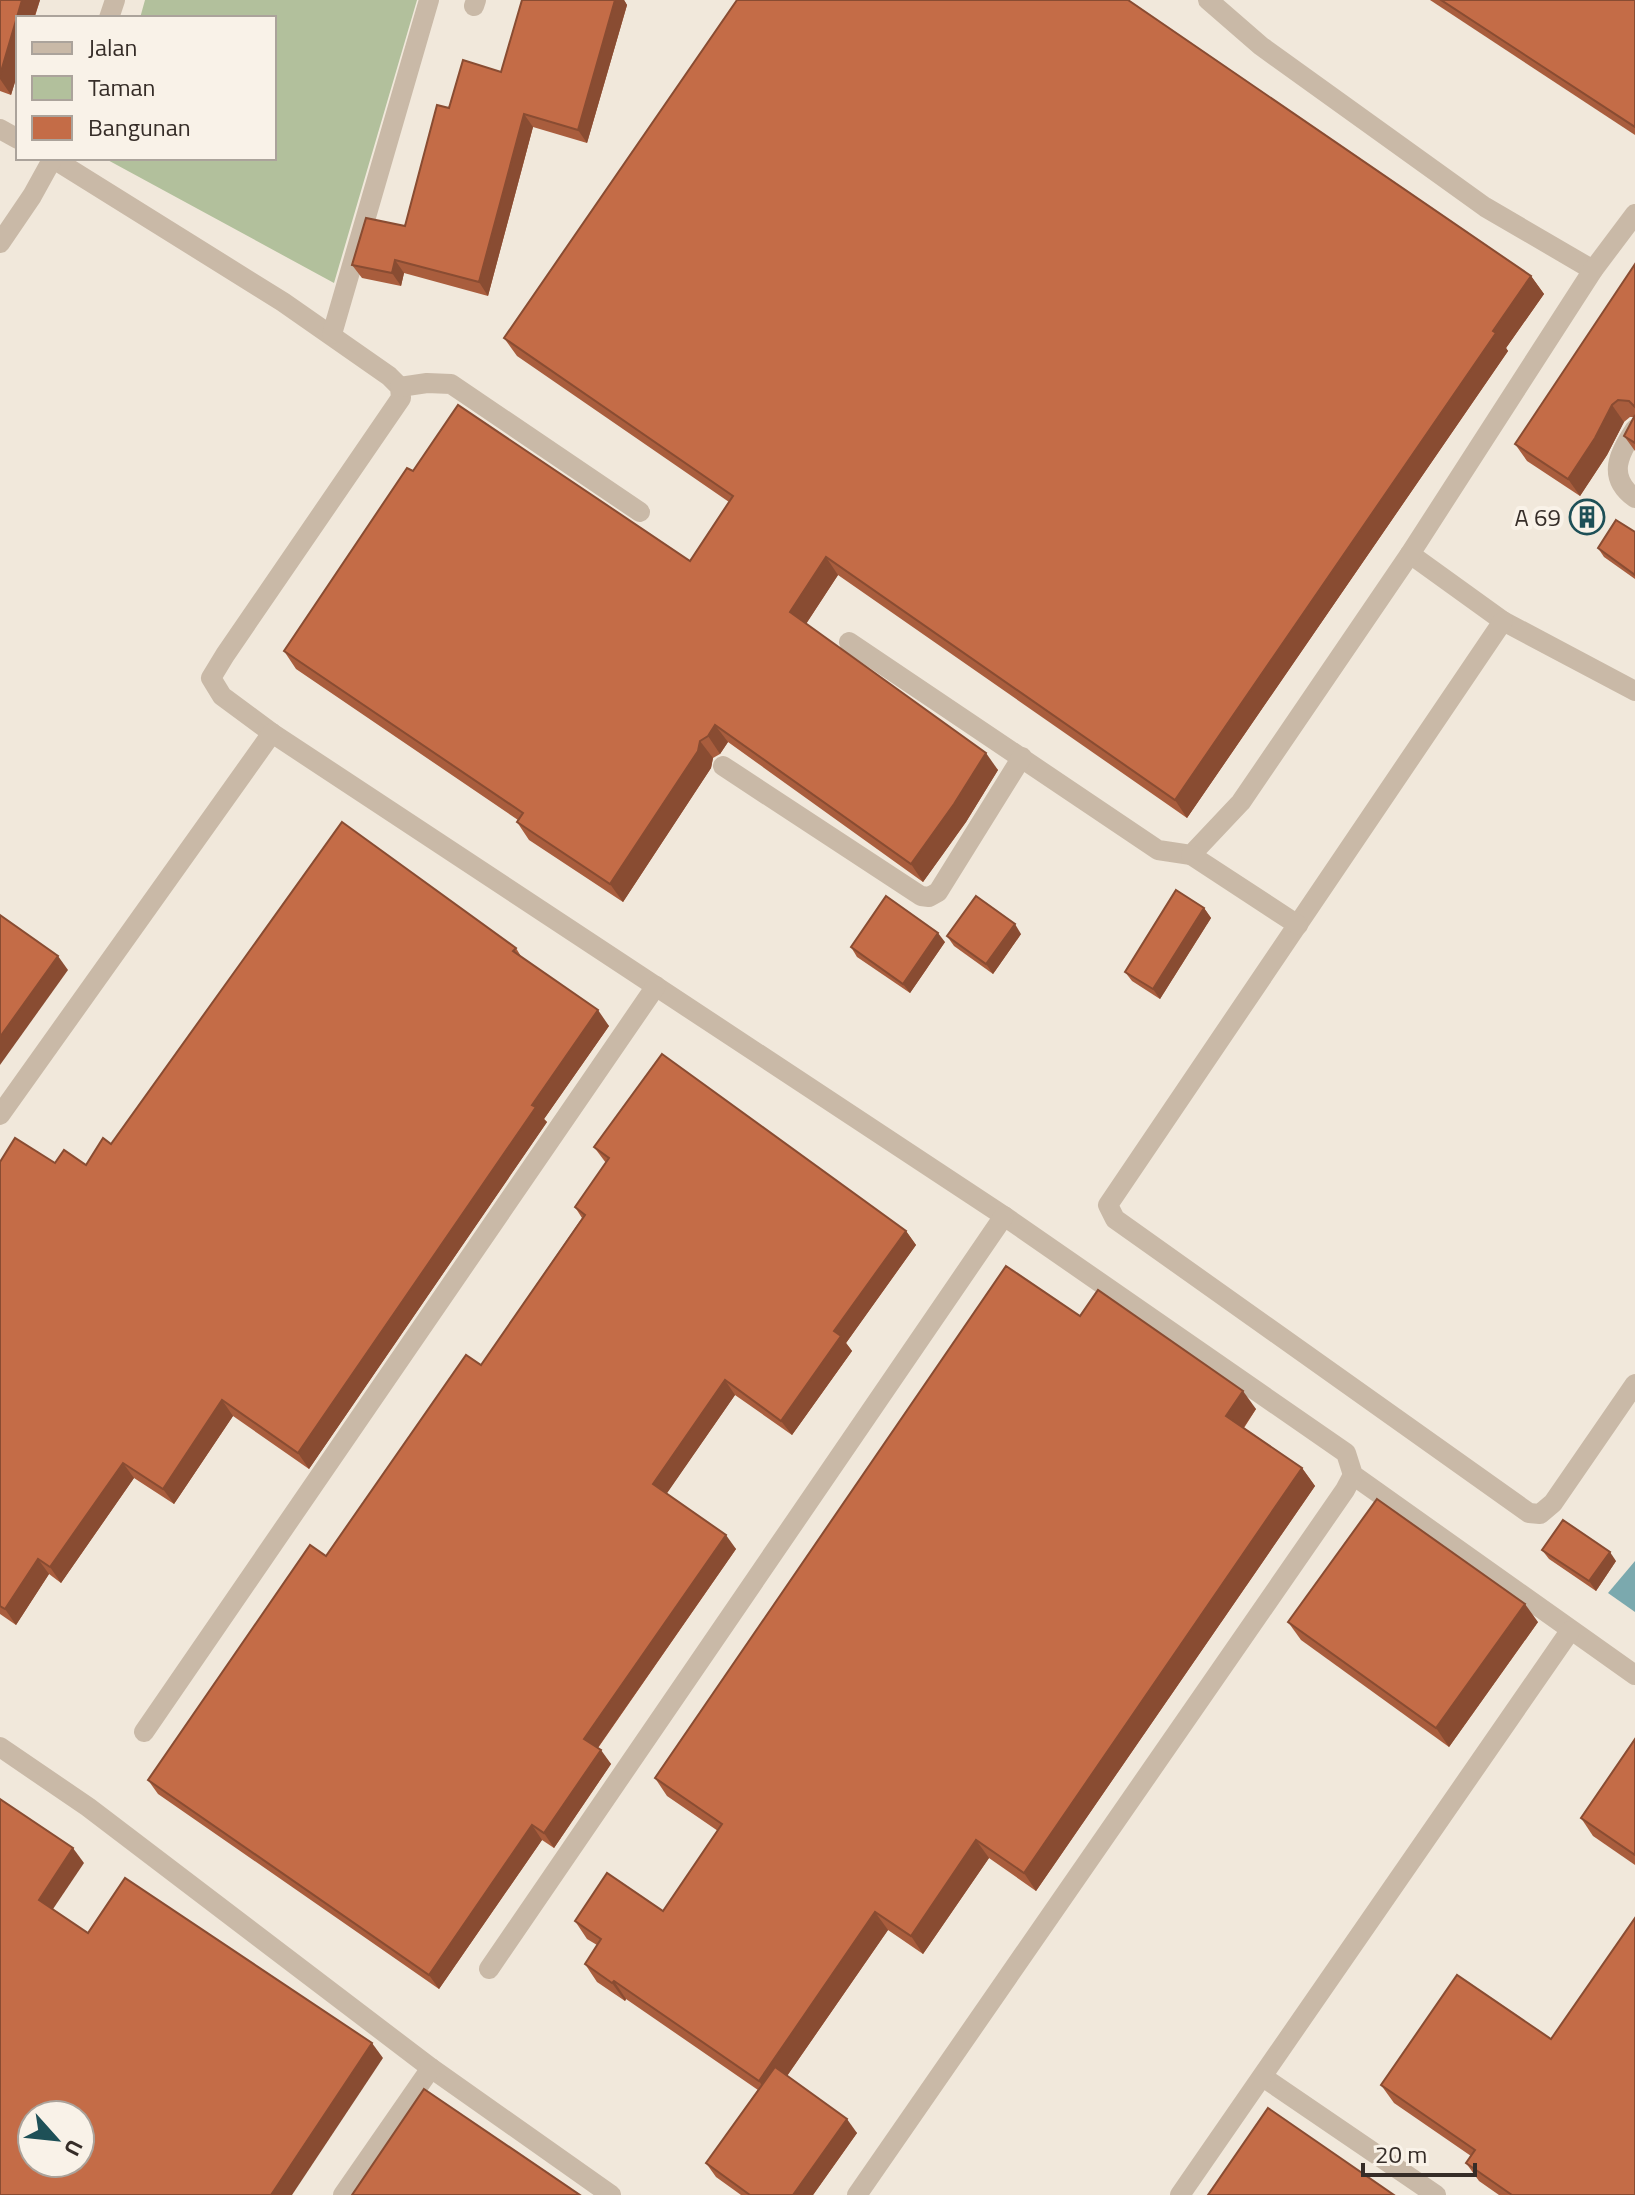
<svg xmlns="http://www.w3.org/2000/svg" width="1635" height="2195" font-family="'Titillium Web',sans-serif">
<rect width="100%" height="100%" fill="#f1e8db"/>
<polygon fill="#b2c09c" points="145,0 417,0 334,283 104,158 274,158 274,18 140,18"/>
<polygon fill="#7ba9ae" points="1635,1561 1635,1612 1608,1593"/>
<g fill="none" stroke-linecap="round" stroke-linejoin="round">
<g stroke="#c9b9a7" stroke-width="20">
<polyline points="1208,0 1261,46 1485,207 1593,270"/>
<polyline points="474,6 476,0"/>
<polyline points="109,18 115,0"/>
<polyline points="0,129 18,139"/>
<polyline points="52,158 283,302 389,376 400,387 401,398 225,655 211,678 222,696 272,733 1004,1216 1346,1453 1353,1475 1635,1675"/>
<polyline points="0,243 32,196 53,158"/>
<polyline points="332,334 429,0"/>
<polyline points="400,387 427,383 451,384 640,512"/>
<path d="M 1635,429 C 1619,453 1606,477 1635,498"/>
<polyline points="1410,554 1503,621 1635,691"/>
<polyline points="1503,621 1108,1205 1115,1219 1529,1513 1540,1514 1553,1503 1635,1384"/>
<polyline points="849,642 1158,850 1191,855 1241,802 1410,554 1593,270 1635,214"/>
<polyline points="723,766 921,896 929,897 938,892 1022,757"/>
<polyline points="1191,855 1298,925"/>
<polyline points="0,1115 272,733"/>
<polyline points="144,1732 656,986"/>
<polyline points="0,1747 88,1807 431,2068 611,2195"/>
<polyline points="489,1969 1004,1216"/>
<polyline points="1263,2077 1436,2195"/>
<polyline points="343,2195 431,2068"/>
<polyline points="857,2195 1345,1490 1353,1475"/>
<polyline points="1180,2195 1570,1631"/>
</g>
</g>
<g fill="#a95d3d">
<polygon points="0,0 40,0 11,95 0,91"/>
<polygon points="522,0 624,0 627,5 587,143 533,127 488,296 404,273 401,286 362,278 352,265 405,226 449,108 501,72"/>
<polygon points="1430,0 1635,0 1635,135"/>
<polygon points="1635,264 1635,451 1624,436 1634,417 1630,417 1624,422 1607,455 1580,496 1527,461 1515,444"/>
<polygon points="1531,276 1544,294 1506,348 1508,351 1187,818 838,575 806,624 998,770 966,822 923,882 728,742 720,754 713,758 711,768 623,902 529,840 517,822 518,820 296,669 284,651 413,471 690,561 729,502 517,356 504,338"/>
<polygon points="1635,532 1635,579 1604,557 1598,548"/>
<polygon points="1204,908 1211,918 1160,999 1132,981 1125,972"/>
<polygon points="1021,934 993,974 954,946 947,936"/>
<polygon points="945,942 910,993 857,957 851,947"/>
<polygon points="516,948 522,958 609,1026 544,1119 547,1122 309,1469 233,1416 174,1504 134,1478 61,1583 49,1574 16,1625 0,1614 0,1162 86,1165"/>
<polygon points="594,1147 906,1231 916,1245 846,1343 852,1351 792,1435 735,1395 666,1494 736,1549 598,1748 611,1764 554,1848 542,1840 439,1989 158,1794 148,1780 481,1365 582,1218 575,1207 606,1163"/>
<polygon points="1080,1316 1256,1409 1244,1428 1302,1468 1315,1486 1036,1891 989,1858 923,1954 888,1930 787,2076 857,2133 813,2195 741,2195 716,2177 706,2163 758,2090 626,1999 625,2001 597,1982 585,1964 597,1945 587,1939 575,1921 663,1911 718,1831 667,1796 655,1778"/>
<polygon points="1542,1550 1616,1561 1596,1591 1549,1559"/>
<polygon points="1288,1622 1538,1622 1449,1747 1301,1640"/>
<polygon points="1635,1739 1635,1865 1593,1836 1581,1818"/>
<polygon points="1381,2085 1635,2195 1499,2195 1479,2181 1466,2163 1471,2156 1394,2103"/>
</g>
<g fill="#894c32">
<polygon points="22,0 40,0 34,18 18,18 18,72 11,95 0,79 0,75"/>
<polygon points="615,0 624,0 627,5 587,143 578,130"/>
<polygon points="524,114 533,127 488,296 479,282"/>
<polygon points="395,260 404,273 401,286 392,273"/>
<polygon points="1531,276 1544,294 1506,348 1508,351 1187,818 1175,800"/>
<polygon points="1612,405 1624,422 1607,455 1580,496 1568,479"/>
<polygon points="826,557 838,575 802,630 790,612"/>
<polygon points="715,725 728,742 720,754 708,736"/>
<polygon points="700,741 713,758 711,768 623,902 610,884"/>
<polygon points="986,753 998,770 966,822 923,882 911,864"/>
<polygon points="1204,908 1211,918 1160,999 1153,989"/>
<polygon points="1015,924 1021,934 993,974 986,964"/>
<polygon points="938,933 945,942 910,993 903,984"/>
<polygon points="58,956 68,970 0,1065 0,1037"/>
<polygon points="598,1010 609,1026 544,1119 547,1122 309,1469 298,1453 532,1105"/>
<polygon points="906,1231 916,1245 846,1343 852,1351 792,1435 781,1421 834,1331"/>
<polygon points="725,1380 735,1395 663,1499 653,1484"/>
<polygon points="1243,1391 1256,1409 1239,1434 1226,1416"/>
<polygon points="222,1400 233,1416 174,1504 163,1489"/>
<polygon points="123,1463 134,1478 61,1583 50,1567"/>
<polygon points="1302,1468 1315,1486 1036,1891 1024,1873"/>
<polygon points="726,1535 736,1549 594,1753 584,1739"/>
<polygon points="1610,1552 1616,1561 1596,1591 1589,1581"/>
<polygon points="38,1559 49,1574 16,1625 5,1609"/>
<polygon points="1525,1604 1538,1622 1449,1747 1436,1728"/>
<polygon points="601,1750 611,1764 554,1848 544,1833"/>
<polygon points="532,1825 542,1840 439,1989 429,1975"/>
<polygon points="976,1840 989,1858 923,1954 911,1936"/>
<polygon points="73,1848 84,1863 49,1915 39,1900"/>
<polygon points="875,1912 888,1930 771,2099 759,2081"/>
<polygon points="614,1981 626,1999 625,2001 612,1983"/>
<polygon points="372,2043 383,2058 292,2195 271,2195"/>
<polygon points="847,2119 857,2133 813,2195 793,2195"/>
</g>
<g fill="#c46c47" stroke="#894c32" stroke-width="2" fill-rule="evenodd">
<polygon points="0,0 22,0 0,75"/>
<polygon points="522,0 615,0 578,130 524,114 479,282 395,260 392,273 352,265 366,218 405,226 437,105 449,108 463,60 501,72"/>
<polygon points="737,0 1128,0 1531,276 1493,331 1496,333 1175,800 826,557 790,612 986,753 954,804 911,864 715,725 708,736 700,741 698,751 610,884 517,822 523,813 284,651 407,468 413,471 458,405 690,561 733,496 504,338"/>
<polygon points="1441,0 1635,0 1635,127"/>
<polygon points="1635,264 1635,407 1629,401 1618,400 1612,405 1595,438 1568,479 1515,444"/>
<polygon points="1635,415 1635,443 1624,436"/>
<polygon points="1616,520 1635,532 1635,575 1598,548"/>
<polygon points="342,822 516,948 513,951 598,1010 532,1105 536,1107 298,1453 222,1400 163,1489 123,1463 50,1567 38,1559 5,1609 0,1606 0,1162 15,1138 55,1163 64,1150 86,1165 103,1138 111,1144"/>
<polygon points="1176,890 1204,908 1153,989 1125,972"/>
<polygon points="886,896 938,933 903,984 851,947"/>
<polygon points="976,896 1015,924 986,964 947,936"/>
<polygon points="0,915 58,956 0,1037"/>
<polygon points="662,1054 906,1231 834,1331 841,1336 781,1421 725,1380 653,1484 726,1535 584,1739 601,1750 544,1833 532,1825 429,1975 148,1780 310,1545 326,1556 466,1355 481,1365 585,1215 575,1207 609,1158 594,1147"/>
<polygon points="1006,1266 1080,1316 1098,1290 1243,1391 1226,1416 1302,1468 1024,1873 976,1840 911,1936 875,1912 759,2081 614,1981 612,1983 585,1964 601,1939 575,1921 607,1873 663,1911 722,1824 655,1778"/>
<polygon points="1377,1499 1525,1604 1436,1728 1288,1622"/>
<polygon points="1563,1520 1610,1552 1589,1581 1542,1550"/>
<polygon points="1635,1739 1635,1855 1581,1818"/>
<path d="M 0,1799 L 73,1848 L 39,1900 L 88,1933 L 125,1878 L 372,2043 L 271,2195 L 0,2195 ZM 32,2115 L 80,2115 L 80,2163 L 32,2163 Z"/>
<polygon points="1635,1918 1635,2195 1512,2195 1466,2163 1475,2150 1381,2085 1457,1975 1551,2039"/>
<polygon points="775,2067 847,2119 793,2195 750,2195 706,2163"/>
<polygon points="424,2089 580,2195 352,2195"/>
<polygon points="1268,2108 1394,2195 1208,2195"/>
</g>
<defs>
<g id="building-ring" transform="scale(1.8)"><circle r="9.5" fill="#f9f2e8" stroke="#1e5057" stroke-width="1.5"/><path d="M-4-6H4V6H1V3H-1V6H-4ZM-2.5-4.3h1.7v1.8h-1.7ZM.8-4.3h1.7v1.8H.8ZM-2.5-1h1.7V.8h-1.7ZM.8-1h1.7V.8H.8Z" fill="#1e5057"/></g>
</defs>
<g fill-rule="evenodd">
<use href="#building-ring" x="1587" y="517"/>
</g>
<g text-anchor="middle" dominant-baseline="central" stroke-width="8" stroke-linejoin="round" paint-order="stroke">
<g font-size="24" fill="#362d28" stroke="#f9f2e8" text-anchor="end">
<text x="1561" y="517">A 69</text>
</g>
</g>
<rect x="16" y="16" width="260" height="144" fill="#f9f2e8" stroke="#aba39b" stroke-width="2"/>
<rect x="32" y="42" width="40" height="12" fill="#c9b9a7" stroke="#aba39b" stroke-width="2"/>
<text x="88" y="56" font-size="24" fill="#362d28">Jalan</text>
<rect x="32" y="76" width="40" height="24" fill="#b2c09c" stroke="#aba39b" stroke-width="2"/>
<text x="88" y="96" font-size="24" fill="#362d28">Taman</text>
<rect x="32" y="116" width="40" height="24" fill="#c46c47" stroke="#aba39b" stroke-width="2"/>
<text x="88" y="136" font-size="24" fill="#362d28">Bangunan</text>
<g transform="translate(56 2139) rotate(117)"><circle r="38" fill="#f9f2e8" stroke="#aba39b" stroke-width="2"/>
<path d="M0-6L14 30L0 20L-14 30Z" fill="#1e5057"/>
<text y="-12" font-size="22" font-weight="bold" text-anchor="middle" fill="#362d28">U</text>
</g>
<path d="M1363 2163v12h112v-12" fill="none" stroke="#362d28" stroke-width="4"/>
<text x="1375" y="2163" font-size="24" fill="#362d28" stroke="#f9f2e8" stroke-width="6" paint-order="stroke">20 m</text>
</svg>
